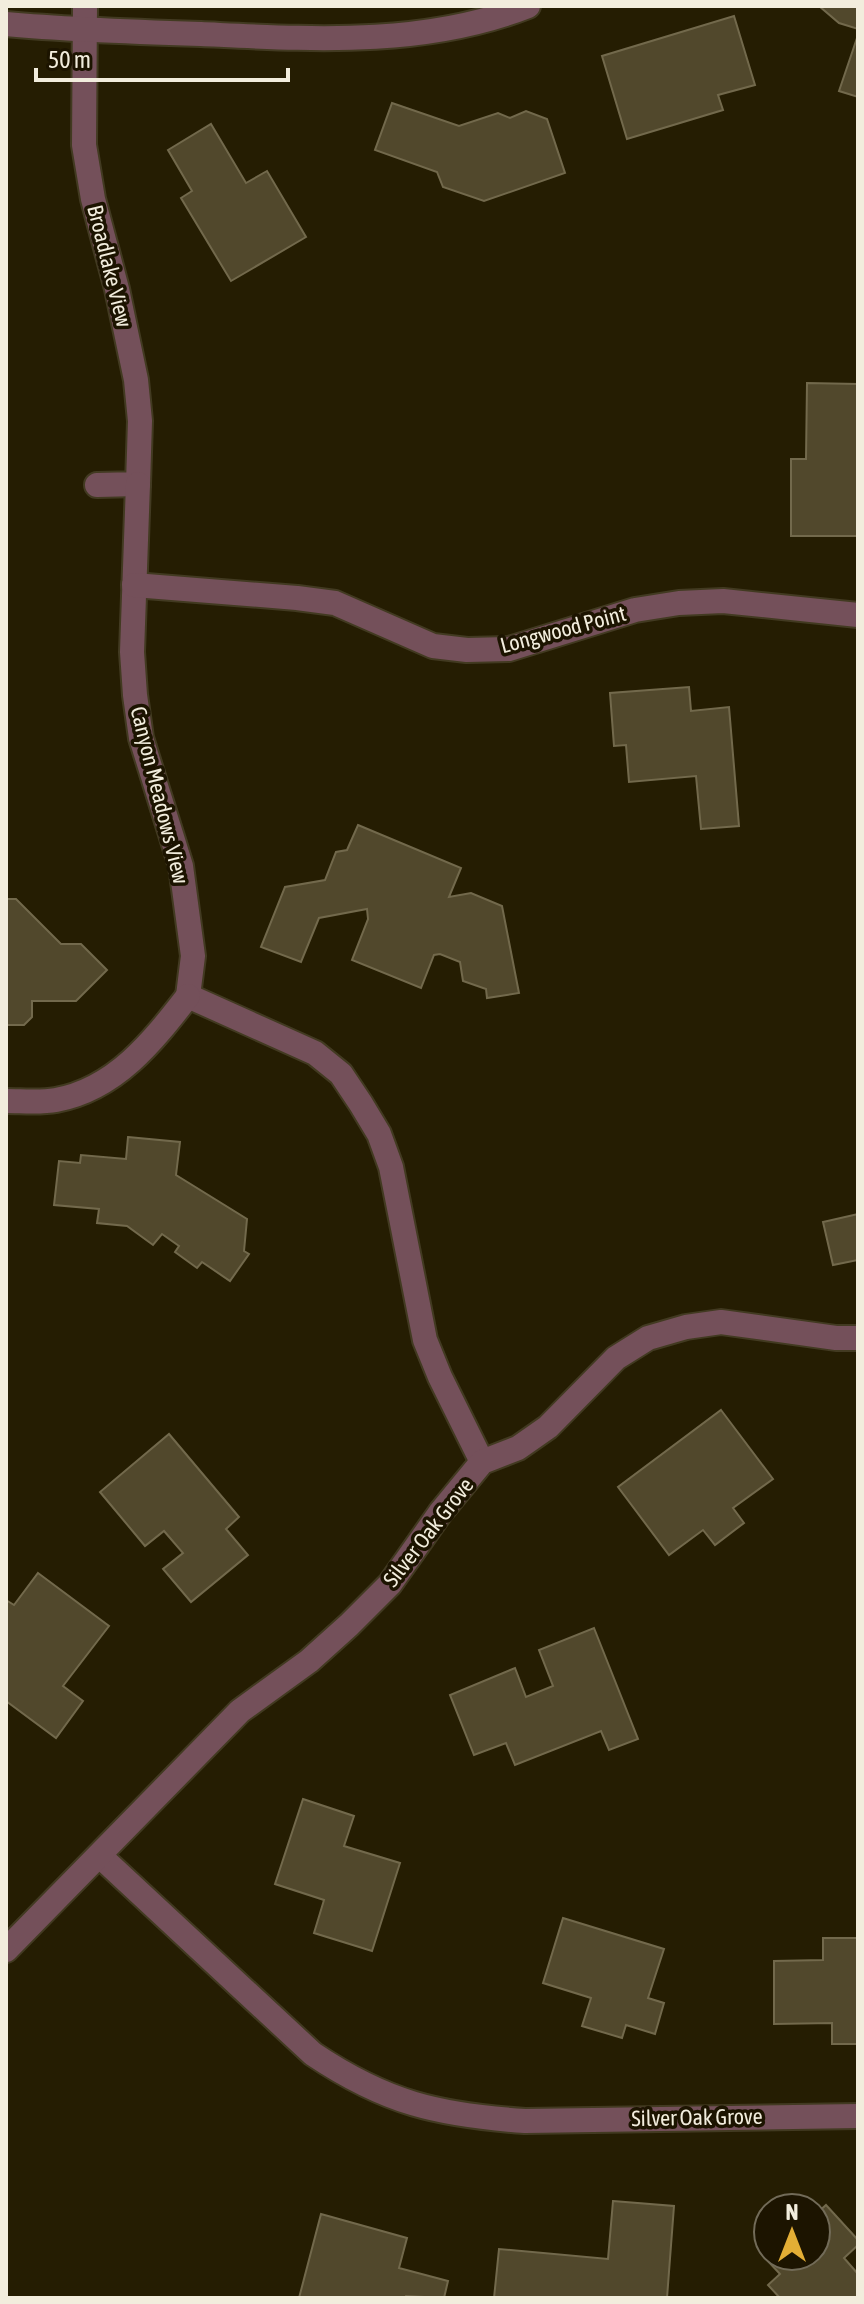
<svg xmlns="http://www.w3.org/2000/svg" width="864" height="2304" font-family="'Asap Condensed',sans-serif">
<rect width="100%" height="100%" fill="#251d02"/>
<g fill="#51482c" stroke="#72694c" stroke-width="2">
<polygon points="819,6 858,6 858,29 839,23"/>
<polygon points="734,16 755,85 718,95 723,110 627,139 602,56"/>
<polygon points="858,35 858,97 839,91"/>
<polygon points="392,103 459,126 498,113 510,118 526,111 547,119 565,173 484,201 443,187 437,172 375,150"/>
<polygon points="211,124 246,183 267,171 306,237 231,281 181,198 192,191 168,150"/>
<polygon points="807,383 858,384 858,536 791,536 791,459 806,459"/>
<polygon points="689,687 691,711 729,707 739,826 701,829 696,776 629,782 626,745 614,746 610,693"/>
<polygon points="358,825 461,868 449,897 471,893 502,906 519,993 487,998 486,989 463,981 460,962 440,954 434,955 421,988 352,960 368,919 367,909 319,918 301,962 261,947 285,887 325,880 336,852 347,850"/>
<polygon points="6,899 16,899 61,944 81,944 107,970 76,1001 32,1001 32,1017 24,1025 6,1025"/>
<polygon points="128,1137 180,1142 176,1175 247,1219 244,1251 249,1254 230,1281 202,1262 197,1268 175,1252 179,1246 162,1234 153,1245 127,1226 97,1223 99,1209 54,1205 59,1161 80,1163 81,1155 126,1159"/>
<polygon points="858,1214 858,1260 833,1265 823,1222"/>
<polygon points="721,1410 773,1479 733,1508 744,1523 715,1545 703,1530 669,1555 618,1487"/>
<polygon points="169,1434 239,1517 226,1529 248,1555 191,1602 163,1569 183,1553 164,1531 145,1546 100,1492"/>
<polygon points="38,1573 109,1626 63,1686 83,1701 56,1738 6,1701 6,1600 14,1605"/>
<polygon points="594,1628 638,1739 609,1750 601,1731 515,1765 506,1743 474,1755 450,1695 515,1668 526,1697 553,1686 539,1650"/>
<polygon points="303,1799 354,1816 344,1846 400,1863 372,1951 314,1933 324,1900 275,1884"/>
<polygon points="563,1918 664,1949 648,1998 664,2003 655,2034 626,2025 622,2038 582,2026 591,1998 543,1983"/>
<polygon points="823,1938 858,1938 858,2044 832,2044 832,2023 774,2024 774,1961 823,1960"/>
<polygon points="613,2201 674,2206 667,2298 494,2298 499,2249 608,2259"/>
<polygon points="826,2205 858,2240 858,2245 844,2258 858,2274 858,2298 780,2298 768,2285 780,2274 766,2259 769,2256 816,2256 816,2214"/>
<polygon points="321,2214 407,2238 399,2268 448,2281 444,2298 406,2296 405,2298 299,2298"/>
</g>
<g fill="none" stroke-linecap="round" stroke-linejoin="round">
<g stroke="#423a21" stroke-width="28">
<g id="minor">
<polyline points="85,6 84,145 93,199 117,289 136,380 140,421 138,484 97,485"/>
<path d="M 6,24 C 71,30 136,32 201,34 C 311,39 423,47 528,6"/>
<polyline points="138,484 132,652 135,695 141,738 181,866 193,956 188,996 315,1053 341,1074 361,1104 379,1134 391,1167 425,1340 440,1377 482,1462"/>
<polyline points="134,585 297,598 335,603 433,646 467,650 509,649 635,610 679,603 723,601 858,615"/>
<path d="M 6,1101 C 22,1101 40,1103 56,1100 C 116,1089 153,1041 188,996"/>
<path d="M 100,1856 L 313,2054 C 386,2103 438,2115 525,2121 L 858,2116"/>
<polyline points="6,1950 240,1711 309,1661 349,1625 390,1584 440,1513 482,1462 518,1448 548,1427 616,1358 648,1338 686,1327 721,1322 836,1338 858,1338"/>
</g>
</g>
<use href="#minor" stroke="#74505a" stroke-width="24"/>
</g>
<g text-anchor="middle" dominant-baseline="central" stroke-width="7" stroke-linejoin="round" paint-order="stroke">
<g font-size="22" fill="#f2eddd" stroke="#1c1400">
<text transform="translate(110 266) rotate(76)">Broadlake View</text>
<text transform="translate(563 629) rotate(-15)">Longwood Point</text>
<text transform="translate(160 795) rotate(76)">Canyon Meadows View</text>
<text transform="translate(428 1532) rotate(-52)">Silver Oak Grove</text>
<text transform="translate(697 2117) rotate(-1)">Silver Oak Grove</text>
</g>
</g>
<rect width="864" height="2304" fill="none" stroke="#f2eddd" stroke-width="16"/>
<g transform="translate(792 2232)"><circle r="38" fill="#1c1400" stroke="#726b58" stroke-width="2"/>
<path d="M0-6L14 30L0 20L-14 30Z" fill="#e3ae35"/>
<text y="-12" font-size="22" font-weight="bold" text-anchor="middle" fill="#f2eddd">N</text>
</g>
<path d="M36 68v12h252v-12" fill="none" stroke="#f2eddd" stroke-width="4"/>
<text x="48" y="68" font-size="24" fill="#f2eddd" stroke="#1c1400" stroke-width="6" paint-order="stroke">50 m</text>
</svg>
